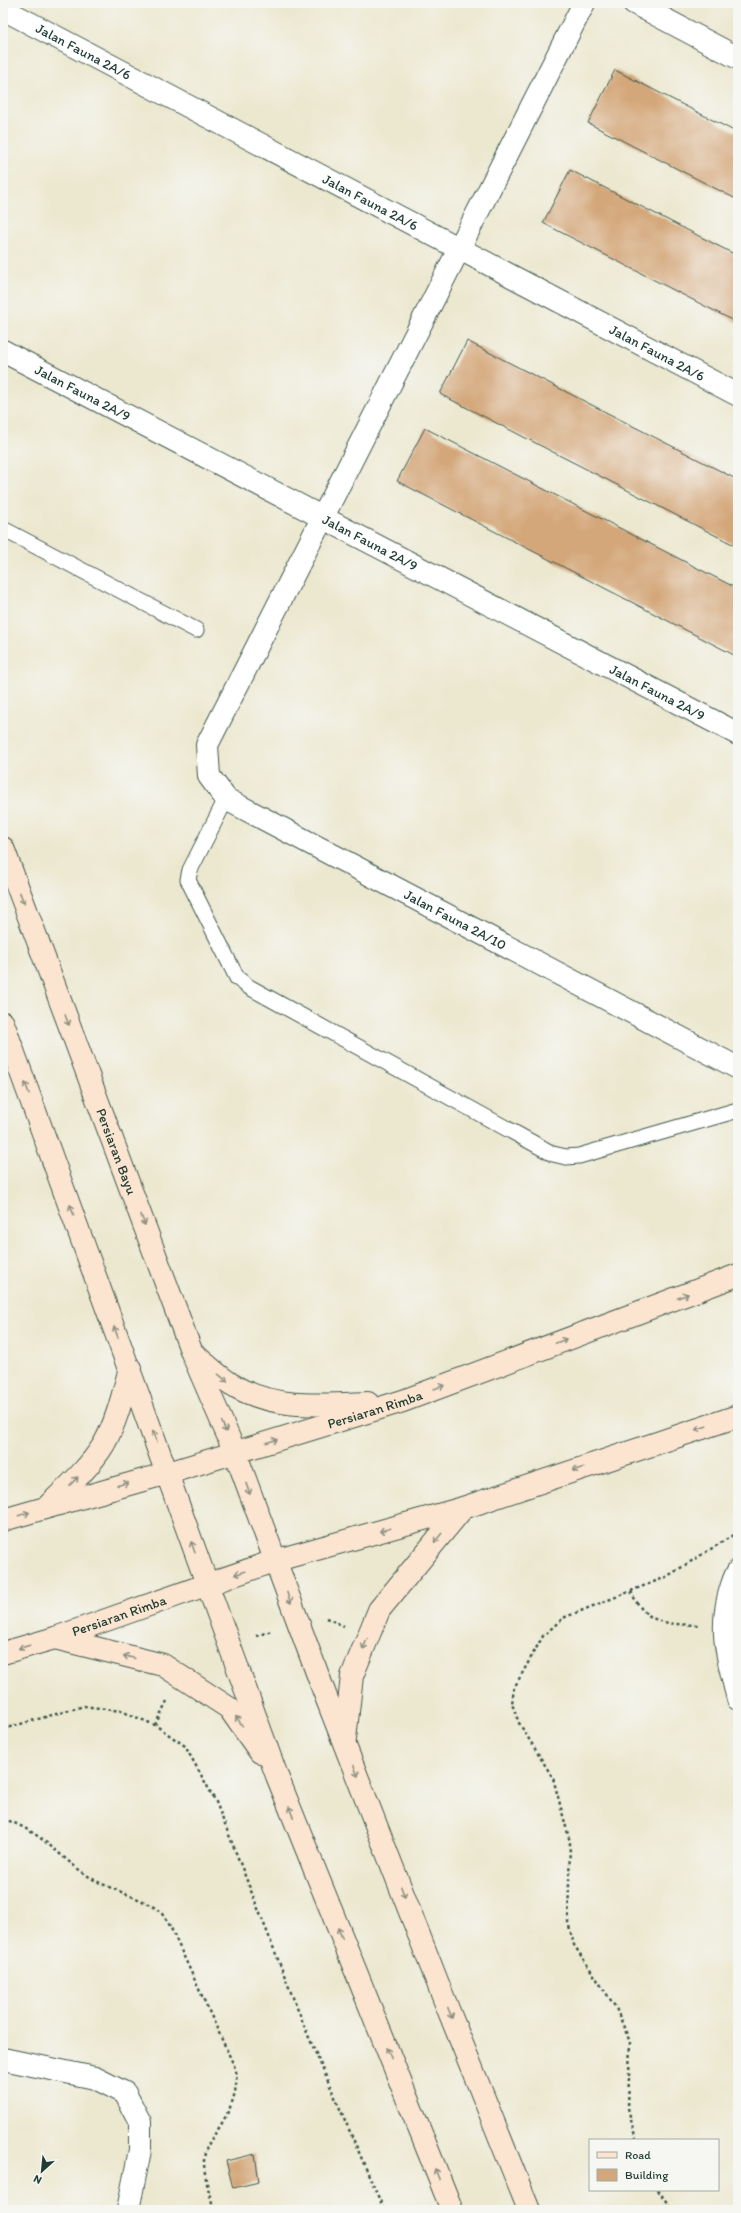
<svg xmlns="http://www.w3.org/2000/svg" width="741" height="2213" font-family="Itim,sans-serif">
<rect width="100%" height="100%" fill="#f6f6f2"/>
<filter id="ink" filterUnits="userSpaceOnUse"><feTurbulence type="fractalNoise" baseFrequency=".025" numOctaves="2"/><feDisplacementMap in="SourceGraphic" scale="8" xChannelSelector="R" yChannelSelector="G"/><feConvolveMatrix kernelMatrix="1 2 1 2 8 2 1 2 1" color-interpolation-filters="sRGB"/></filter>
<filter id="wash" filterUnits="userSpaceOnUse"><feTurbulence type="fractalNoise" baseFrequency=".012" numOctaves="4" result="noise"/><feDisplacementMap in="SourceGraphic" scale="16" xChannelSelector="R" yChannelSelector="G"/><feGaussianBlur stdDeviation="0.9" result="paint"/><feColorMatrix in="noise" values="0 0 0 0 0 0 0 0 0 0 0 0 0 0 0 0 0 1.4 0 .05"/><feComposite in="paint" operator="in"/></filter>
<g filter="url(#wash)">
<rect width="100%" height="100%" fill="#ece8d0"/>
<g id="blocks">
<g fill="#d4a77a">
<polygon points="615,70 738,133 738,200 588,123"/>
<polygon points="570,170 738,256 738,323 543,223"/>
<polygon points="467,341 738,480 738,547 440,394"/>
<polygon points="425,428 738,589 738,657 397,481"/>
<polygon points="255,2154 259,2182 233,2188 226,2161"/>
</g>
</g>
</g>
<g filter="url(#ink)">
<use href="#blocks" fill-opacity="0" stroke="#3e574b" stroke-width="1"/>
<g fill="none" stroke-linecap="round" stroke-linejoin="round">
<g stroke="#3e574b" stroke-width="17">
<g id="lane">
<polyline points="3,529 196,630"/>
<polyline points="226,799 190,870 188,880 237,978 249,987 553,1154 566,1157 579,1156 738,1110"/>
</g>
</g>
<g stroke="#3e574b" stroke-width="24">
<g id="street">
<path id="s1" d="M 584,3 L 207,745 L 209,776 L 226,799 L 738,1068"/>
<polyline points="634,3 738,58"/>
<path id="s2" d="M 3,9 L 738,395"/>
<path id="s3" d="M 3,351 L 738,734"/>
<path d="M 738,1571 C 735,1575 733,1582 731,1588 C 718,1629 728,1659 738,1699"/>
<polyline points="3,2059 95,2078 125,2093 140,2122 140,2150 128,2210"/>
</g>
</g>
<g stroke="#3e574b" stroke-width="24">
<g id="secondary">
<path id="s4" d="M 3,848 L 192,1353 L 235,1452 L 326,1697 L 444,1999 L 529,2210"/>
<polyline points="3,1023 277,1776 452,2210"/>
<path d="M 195,1355 C 206,1364 218,1376 231,1384 C 272,1410 322,1405 368,1403"/>
<path d="M 50,1504 C 69,1486 90,1467 104,1444 C 117,1421 123,1394 130,1368"/>
<path id="s5" d="M 3,1520 L 168,1473 L 403,1401 L 738,1275"/>
<polyline points="55,1638 163,1665 229,1708 260,1752"/>
<path id="s6" d="M 3,1653 L 55,1638 L 274,1561 L 463,1508 L 738,1416"/>
<polyline points="345,1739 352,1676 379,1610 463,1508"/>
</g>
</g>
<g stroke="#3e574b" stroke-width="2.5" stroke-dasharray="3 3" stroke-linecap="butt">
<path d="M 631,1591 C 645,1624 665,1624 698,1625"/>
<polyline points="326,1618 344,1626"/>
<polyline points="256,1636 272,1631"/>
<polyline points="155,1725 167,1701"/>
<polyline points="3,1729 84,1706 121,1711 155,1725 185,1746 216,1802 307,2033 384,2210"/>
<path d="M 3,1819 C 40,1830 58,1856 88,1876 C 109,1890 142,1897 159,1911 C 163,1914 167,1921 170,1926 L 236,2070 C 238,2090 232,2106 222,2123 C 215,2135 204,2146 204,2161 C 204,2177 210,2195 214,2210"/>
<polyline points="636,2140 628,2108 630,2042 616,2008 574,1945 568,1922 570,1842 553,1778 519,1723 512,1704 514,1688 543,1636 563,1618 666,1577 738,1532"/>
<polyline points="658,2190 672,2210"/>
</g>
<use href="#lane" stroke="#fff" stroke-width="15"/>
<use href="#street" stroke="#fff" stroke-width="22"/>
<use href="#secondary" stroke="#fce5d0" stroke-width="22"/>
</g>
<defs><path id="oneway-shaft" d="M-6 0H5M1.5-3L5.5 0L1.5 3" fill="none" stroke-width="1.6" stroke-linecap="round" stroke-linejoin="round"/></defs>
<g stroke="#8e9182">
<use href="#oneway-shaft" transform="translate(22 898) rotate(69)"/>
<use href="#oneway-shaft" transform="translate(67 1020) rotate(69)"/>
<use href="#oneway-shaft" transform="translate(27 1088) rotate(-110)"/>
<use href="#oneway-shaft" transform="translate(72 1210) rotate(-110)"/>
<use href="#oneway-shaft" transform="translate(143 1220) rotate(69)"/>
<use href="#oneway-shaft" transform="translate(683 1296) rotate(-21)"/>
<use href="#oneway-shaft" transform="translate(116 1332) rotate(-110)"/>
<use href="#oneway-shaft" transform="translate(561 1341) rotate(-21)"/>
<use href="#oneway-shaft" transform="translate(223 1378) rotate(39)"/>
<use href="#oneway-shaft" transform="translate(439 1387) rotate(-21)"/>
<use href="#oneway-shaft" transform="translate(224 1427) rotate(67)"/>
<use href="#oneway-shaft" transform="translate(701 1428) rotate(162)"/>
<use href="#oneway-shaft" transform="translate(155 1436) rotate(-110)"/>
<use href="#oneway-shaft" transform="translate(272 1441) rotate(-17)"/>
<use href="#oneway-shaft" transform="translate(578 1469) rotate(162)"/>
<use href="#oneway-shaft" transform="translate(74 1481) rotate(-46)"/>
<use href="#oneway-shaft" transform="translate(123 1484) rotate(-14)"/>
<use href="#oneway-shaft" transform="translate(248 1489) rotate(70)"/>
<use href="#oneway-shaft" transform="translate(24 1514) rotate(-17)"/>
<use href="#oneway-shaft" transform="translate(385 1530) rotate(164)"/>
<use href="#oneway-shaft" transform="translate(438 1538) rotate(129)"/>
<use href="#oneway-shaft" transform="translate(193 1547) rotate(-109)"/>
<use href="#oneway-shaft" transform="translate(240 1573) rotate(162)"/>
<use href="#oneway-shaft" transform="translate(289 1598) rotate(69)"/>
<use href="#oneway-shaft" transform="translate(365 1644) rotate(113)"/>
<use href="#oneway-shaft" transform="translate(24 1647) rotate(164)"/>
<use href="#oneway-shaft" transform="translate(129 1657) rotate(-166)"/>
<use href="#oneway-shaft" transform="translate(239 1721) rotate(-125)"/>
<use href="#oneway-shaft" transform="translate(356 1771) rotate(69)"/>
<use href="#oneway-shaft" transform="translate(291 1812) rotate(-112)"/>
<use href="#oneway-shaft" transform="translate(403 1892) rotate(69)"/>
<use href="#oneway-shaft" transform="translate(340 1933) rotate(-112)"/>
<use href="#oneway-shaft" transform="translate(450 2013) rotate(68)"/>
<use href="#oneway-shaft" transform="translate(389 2053) rotate(-112)"/>
<use href="#oneway-shaft" transform="translate(437 2174) rotate(-112)"/>
</g>
</g>
<g text-anchor="middle" dominant-baseline="central" stroke-width="4" stroke-linejoin="round" paint-order="stroke">
<g font-size="14" fill="#1f3d34" stroke="#f6f6f2">
<text stroke="none"><textPath href="#s2" startOffset="91">Jalan Fauna 2A/6</textPath></text>
<text stroke="none"><textPath href="#s2" startOffset="415">Jalan Fauna 2A/6</textPath></text>
<text stroke="none"><textPath href="#s2" startOffset="739">Jalan Fauna 2A/6</textPath></text>
<text stroke="none"><textPath href="#s3" startOffset="90">Jalan Fauna 2A/9</textPath></text>
<text stroke="none"><textPath href="#s3" startOffset="414">Jalan Fauna 2A/9</textPath></text>
<text stroke="none"><textPath href="#s3" startOffset="738">Jalan Fauna 2A/9</textPath></text>
<text stroke="none"><textPath href="#s1" startOffset="1151">Jalan Fauna 2A/10</textPath></text>
<text stroke="none"><textPath href="#s4" startOffset="324">Persiaran Bayu</textPath></text>
<text stroke="none"><textPath href="#s5" startOffset="388">Persiaran Rimba</textPath></text>
<text stroke="none"><textPath href="#s6" startOffset="122">Persiaran Rimba</textPath></text>
</g>
</g>
<rect width="741" height="2213" fill="none" stroke="#f6f6f2" stroke-width="16"/>
<rect x="589" y="2139" width="130" height="52" fill="#f6f6f2" stroke="#a0aca6"/>
<rect x="597" y="2152" width="20" height="6" fill="#fce5d0" stroke="#a0aca6"/>
<text x="625" y="2159" font-size="12" fill="#1f3d34">Road</text>
<rect x="597" y="2169" width="20" height="12" fill="#d4a77a" stroke="#a0aca6"/>
<text x="625" y="2179" font-size="12" fill="#1f3d34">Building</text>
<g transform="translate(42 2171) rotate(207)" stroke="#f6f6f2" stroke-width="3" paint-order="stroke">
<path d="M0-3L7 15L0 10L-7 15Z" fill="#1f3d34"/>
<text y="-6" font-size="11" font-weight="bold" text-anchor="middle" fill="#1f3d34">N</text>
</g>
</svg>
